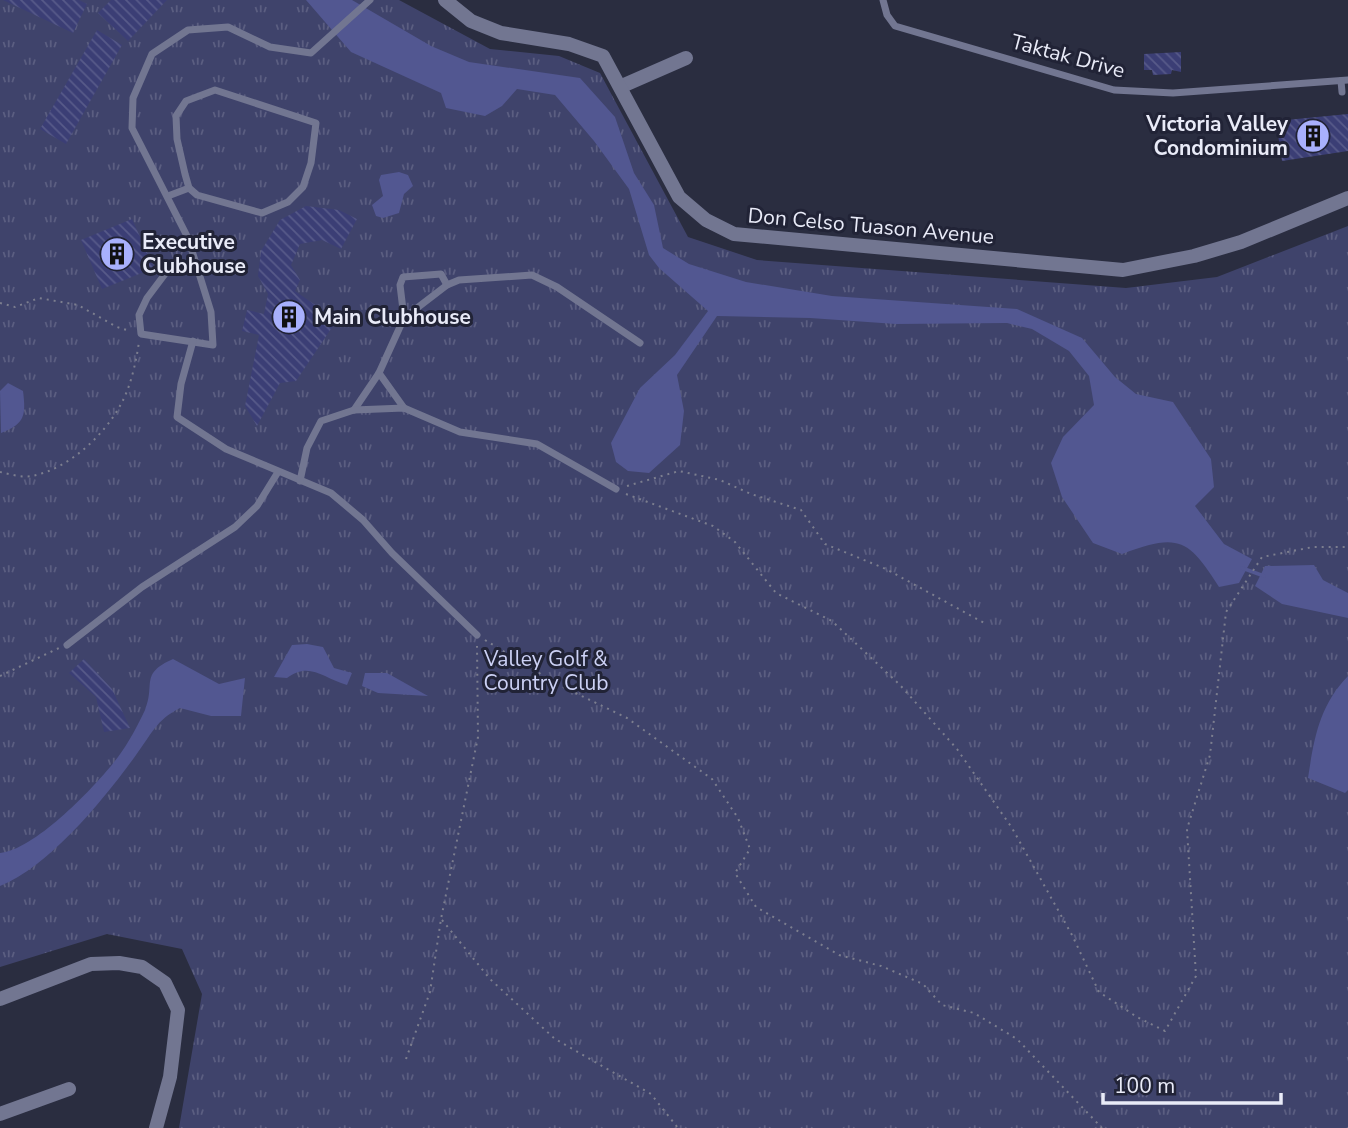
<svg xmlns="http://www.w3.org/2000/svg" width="1348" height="1128" font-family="'Nunito Sans',sans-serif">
<defs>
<pattern id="park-tufts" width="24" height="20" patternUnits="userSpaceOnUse" patternTransform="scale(1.75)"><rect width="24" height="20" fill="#3f436b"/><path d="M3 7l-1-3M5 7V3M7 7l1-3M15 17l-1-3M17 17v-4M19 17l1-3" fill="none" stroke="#5b5e81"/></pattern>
<pattern id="building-back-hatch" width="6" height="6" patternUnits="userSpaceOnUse" patternTransform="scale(1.75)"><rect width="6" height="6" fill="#3b3e75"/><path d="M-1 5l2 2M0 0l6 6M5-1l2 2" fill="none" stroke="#575a89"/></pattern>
</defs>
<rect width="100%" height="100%" fill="#2a2d40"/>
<polygon fill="url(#park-tufts)" points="0,0 399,0 490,49 559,56 600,73 688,237 757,260 1126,288 1217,277 1348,226 1348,1128 179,1128 202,994 182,949 107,934 0,967"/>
<g fill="#525791">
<path d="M 306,0 L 352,0 L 431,46 L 469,62 L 580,78 L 615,117 L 634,173 L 654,205 L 663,248 L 689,264 L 746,282 L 832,296 L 1017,309 L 1082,338 L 1115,377 L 1136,394 L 1173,402 L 1211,459 L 1214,487 L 1195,506 L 1224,544 L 1252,559 L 1239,583 L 1219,587 C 1188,538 1178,533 1122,554 L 1093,543 L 1062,497 L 1051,463 L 1063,437 L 1094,405 L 1089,376 L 1069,351 L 1032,329 L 1007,323 L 896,324 L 810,318 L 717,316 L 677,375 L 684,411 L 680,445 L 649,473 L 628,471 L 616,462 L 611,443 L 640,388 L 675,355 L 708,311 L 659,268 L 649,255 L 629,189 L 594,141 L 555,95 L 517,89 L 502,106 L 485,116 L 446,108 L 441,93 L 351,52 Z"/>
<polygon points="399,172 408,175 413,186 404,194 399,213 383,218 376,216 372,205 383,196 379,180 381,175"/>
<path d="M 8,383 L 23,391 C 26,415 25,424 1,433 L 0,391 Z"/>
<polygon points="1314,565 1323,580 1348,593 1348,618 1282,604 1255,586 1265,566"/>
<path d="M 307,644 L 323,647 L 334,668 L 352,673 L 347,685 C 323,678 309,661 287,678 L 274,677 L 292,645 Z"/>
<path d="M 173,659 L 219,684 L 245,678 L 241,716 L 211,716 L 180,708 C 156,720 151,735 136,755 C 105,798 50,866 0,886 L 0,853 C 35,850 97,785 118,757 C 128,744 138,725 145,710 C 156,684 139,674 173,659 Z"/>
<polygon points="365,673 387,673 428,696 378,693 362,686"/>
<path d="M 1348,676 L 1348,790 L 1345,793 L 1308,778 C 1314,739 1319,706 1348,676 Z"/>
</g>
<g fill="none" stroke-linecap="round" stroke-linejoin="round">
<polyline stroke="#525791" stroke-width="3.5" points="1242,568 1264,576"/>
</g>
<g fill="url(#building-back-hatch)">
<polygon points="3,0 79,0 87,4 73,33"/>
<polygon points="111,0 167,0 128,41 98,13"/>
<polygon points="97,30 122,45 66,144 40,129"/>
<polygon points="1181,52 1181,72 1172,70 1171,74 1153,75 1152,70 1144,70 1144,54"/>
<polygon points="1348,114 1348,151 1282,161 1276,121"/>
<polygon points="306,206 339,210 357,219 341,249 322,240 300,244 291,265 300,280 295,291 337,320 296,381 280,383 257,426 245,406 259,335 242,331 247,310 264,314 268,294 258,276 261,251 280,220"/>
<polygon points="132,219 154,268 102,289 81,240"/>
<polygon points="84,659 112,689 130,728 104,732 96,697 69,673"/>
</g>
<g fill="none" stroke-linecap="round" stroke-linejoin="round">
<g stroke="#7c7e8f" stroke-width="2" stroke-dasharray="2 5" stroke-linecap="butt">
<polyline points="0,303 15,307 39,298 78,305 117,327 130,331"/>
<path d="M 0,472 C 10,474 22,478 32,476 C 68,469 104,436 121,404 C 131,386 136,362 139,342"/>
<polyline points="627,486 679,471 720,480 751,494 801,510 825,544 886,569 986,624"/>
<polyline points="626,494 713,526 735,542 776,593 832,621 900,685 957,749 1012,828 1072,935 1099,992 1137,1017 1165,1031 1196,976 1187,829 1210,755 1226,612 1262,557 1313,547 1348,547"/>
<polyline points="485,640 557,684 627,718 712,779 738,818 750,849 735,873 756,907 839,955 881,966 923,984 942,1005 974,1013 1017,1039 1102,1128"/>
<polyline points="0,676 59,648"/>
<polyline points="442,920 490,979 555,1039 651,1094 678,1128"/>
<polyline points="406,1059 430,992 441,919 478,737 477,646"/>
</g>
<g stroke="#727691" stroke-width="7">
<polyline points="883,0 887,15 895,26 1114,90 1173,93 1348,80"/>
<polyline points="1341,81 1342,92"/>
<polygon points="215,90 316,123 311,163 303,187 288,202 262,213 197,195 189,188 185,174 177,139 176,116 186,101"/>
<polyline points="168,196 189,188"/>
<polyline points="168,270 147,298 139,315 141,334 213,345 211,312 188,238 132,128 133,98 152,54 188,30 228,27 270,47 311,53 370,0"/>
<polyline points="404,318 400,285 403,277 441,274 447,285"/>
<polyline points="193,341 181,384 177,417 226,449 331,493 363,520 392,553 477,635"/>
<polyline points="379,373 404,408"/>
<polyline points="354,410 379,373 404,318 447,285 459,280 532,275 557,287 640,343"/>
<polyline points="300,481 307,448 321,421 354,410 404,408 460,432 537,444 616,489"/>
<polyline points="67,645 142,587 235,527 257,506 278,472"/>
</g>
<g stroke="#727691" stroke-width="14">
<polyline points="622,86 686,58"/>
<polyline points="0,999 91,964 119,963 142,967 165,983 178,1010 170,1077 156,1128"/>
<polyline points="0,1114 69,1089"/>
</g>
<polyline stroke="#727691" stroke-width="14" points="445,0 471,21 501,33 569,44 603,56 679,197 706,220 734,234 1123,270 1194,256 1241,242 1348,198"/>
</g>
<defs>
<g id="building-disc" transform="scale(1.75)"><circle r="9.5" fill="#a8b0fc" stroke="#212336"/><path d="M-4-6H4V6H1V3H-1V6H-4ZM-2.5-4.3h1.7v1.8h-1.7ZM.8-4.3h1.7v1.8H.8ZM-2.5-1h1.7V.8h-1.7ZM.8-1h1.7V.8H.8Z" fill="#111"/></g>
</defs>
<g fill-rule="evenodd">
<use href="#building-disc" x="1313" y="136"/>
<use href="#building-disc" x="117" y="254"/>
<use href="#building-disc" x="289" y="317"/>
</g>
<g text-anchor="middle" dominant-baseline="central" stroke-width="6" stroke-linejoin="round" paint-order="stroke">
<g font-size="21" fill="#e9ebf8" stroke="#212336">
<text transform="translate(1068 56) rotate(15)">Taktak Drive</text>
<text transform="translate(871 226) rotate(5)">Don Celso Tuason Avenue</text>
</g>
<g font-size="21" font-weight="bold" fill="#e9ebf8" stroke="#212336" text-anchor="start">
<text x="1288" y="124" text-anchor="end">Victoria Valley<tspan x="1288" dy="24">Condominium</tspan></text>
<text x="142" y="242">Executive<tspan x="142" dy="24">Clubhouse</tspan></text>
<text x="314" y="317">Main Clubhouse</text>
</g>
<g font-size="21" fill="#ccd1f5" stroke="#212336">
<text x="546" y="659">Valley Golf &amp;<tspan x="546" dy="24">Country Club</tspan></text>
</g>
</g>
<path d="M1103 1093v10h178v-10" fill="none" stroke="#e9ebf8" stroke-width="3.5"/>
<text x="1114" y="1093" font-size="21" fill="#e9ebf8" stroke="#212336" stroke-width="5" paint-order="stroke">100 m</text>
</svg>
